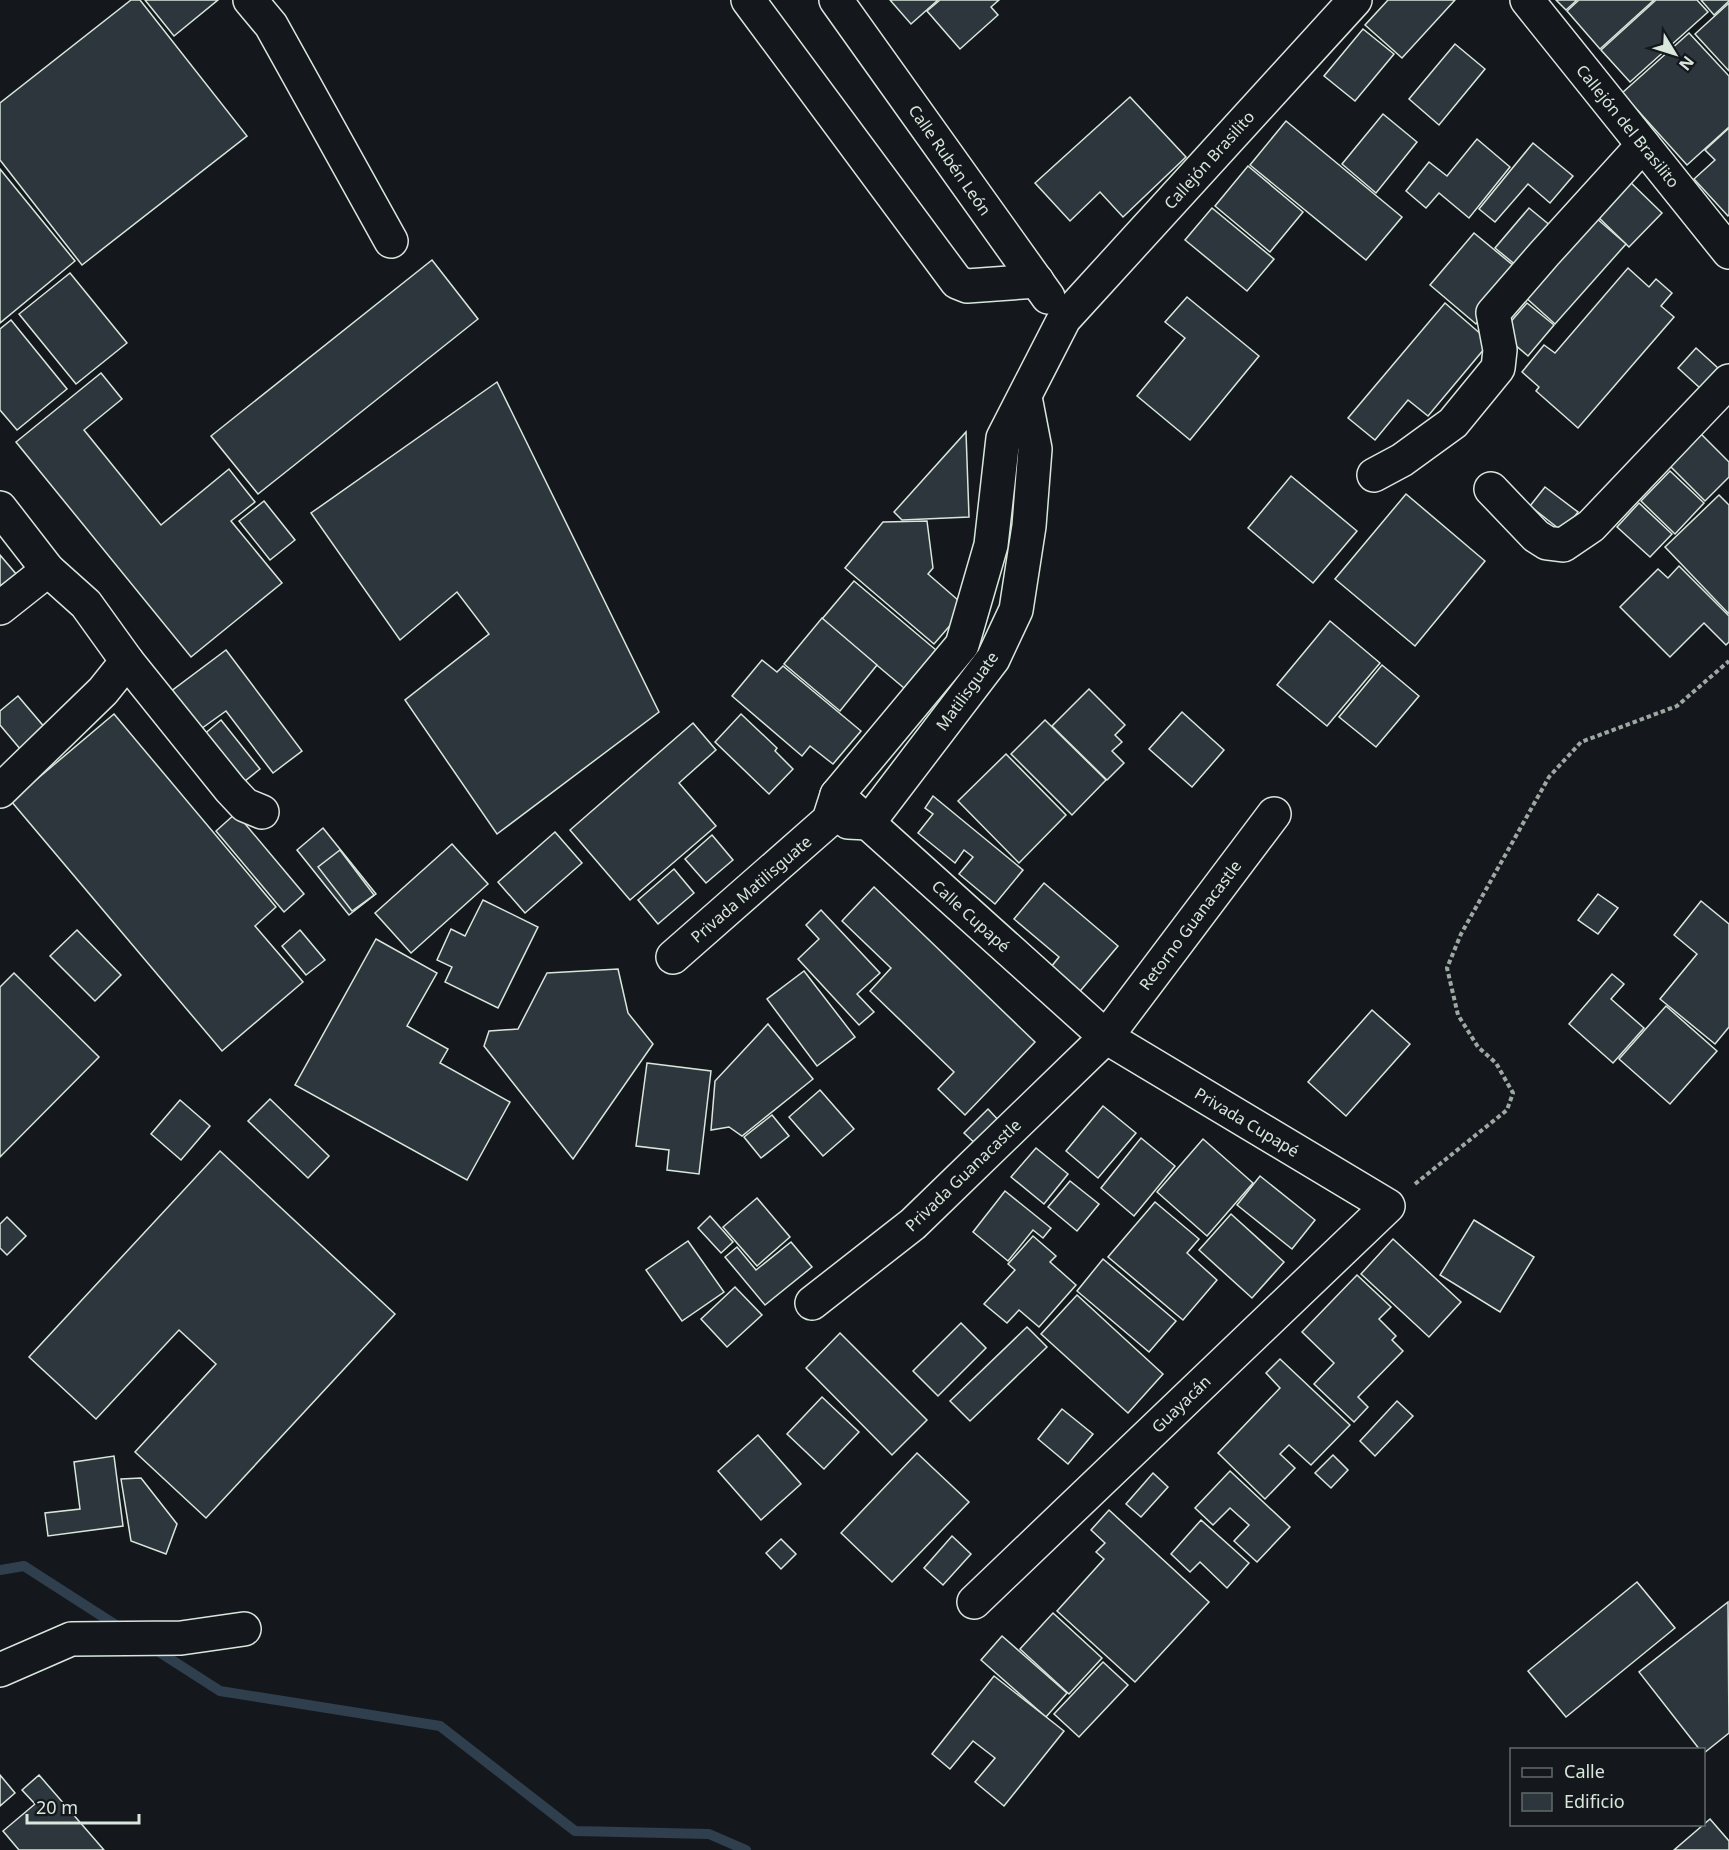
<svg xmlns="http://www.w3.org/2000/svg" width="1729" height="1850" font-family="'Noto Sans',sans-serif">
<rect width="100%" height="100%" fill="#14181c"/>
<g fill="none" stroke-linecap="round" stroke-linejoin="round">
<g stroke="#2f3f4d" stroke-width="10">
<polyline points="0,1570 24,1566 122,1629"/>
<polyline points="153,1648 220,1691 440,1726 575,1831 709,1834 746,1850"/>
</g>
</g>
<g fill="#2c363c" stroke="#d8e6dc" stroke-width="1.5">
<polygon points="131,0 140,0 247,136 82,265 0,160 0,103"/>
<polygon points="145,0 218,0 174,36"/>
<polygon points="890,0 938,0 911,24"/>
<polygon points="940,0 999,0 991,7 998,15 960,49 927,11"/>
<polygon points="1388,0 1455,0 1402,58 1365,25"/>
<polygon points="1556,0 1577,0 1566,10"/>
<polygon points="1579,0 1654,0 1600,49 1567,11"/>
<polygon points="1656,0 1697,0 1708,12 1630,82 1601,50"/>
<polygon points="1701,0 1729,0 1729,1 1714,15"/>
<polygon points="1729,3 1729,71 1695,34"/>
<polygon points="1363,29 1394,54 1355,101 1324,76"/>
<polygon points="1689,33 1729,76 1729,127 1687,165 1622,93"/>
<polygon points="1455,44 1485,69 1439,125 1409,99"/>
<polygon points="1130,97 1186,157 1123,217 1100,192 1070,221 1035,183"/>
<polygon points="1383,114 1417,142 1376,193 1342,164"/>
<polygon points="1286,121 1402,217 1366,260 1250,165"/>
<polygon points="1729,128 1729,215 1728,216 1694,179 1715,160 1705,150"/>
<polygon points="1477,139 1510,167 1469,218 1439,193 1426,208 1406,191 1429,162 1447,176"/>
<polygon points="1533,143 1573,176 1550,203 1528,184 1495,222 1479,209"/>
<polygon points="1248,166 1303,212 1270,252 1215,206"/>
<polygon points="0,169 75,261 0,323"/>
<polygon points="1625,177 1662,213 1629,247 1592,211"/>
<polygon points="1212,208 1274,259 1247,291 1185,240"/>
<polygon points="1529,208 1557,231 1523,271 1495,248"/>
<polygon points="1595,217 1626,244 1555,324 1524,296"/>
<polygon points="1474,233 1520,271 1476,324 1430,285"/>
<polygon points="432,260 478,319 258,494 211,436"/>
<polygon points="1628,268 1649,287 1656,279 1672,293 1661,306 1674,317 1578,428 1536,391 1539,387 1522,372 1544,345 1555,353"/>
<polygon points="70,273 127,343 76,384 19,314"/>
<polygon points="1187,297 1259,356 1190,440 1137,396 1185,338 1165,322"/>
<polygon points="1445,303 1490,342 1428,416 1408,400 1375,440 1348,418"/>
<polygon points="1527,303 1554,325 1528,356 1501,333"/>
<polygon points="11,320 67,389 17,430 0,410 0,329"/>
<polygon points="1696,348 1718,368 1700,388 1678,368"/>
<polygon points="101,373 122,399 84,430 161,525 229,469 255,502 231,521 282,583 191,657 16,442"/>
<polygon points="497,382 659,712 497,834 405,700 489,634 457,592 400,640 311,513"/>
<polygon points="966,432 969,517 902,520 894,512"/>
<polygon points="1701,434 1729,462 1729,477 1705,501 1670,466"/>
<polygon points="1670,471 1704,503 1675,534 1641,501"/>
<polygon points="1291,476 1357,531 1313,583 1248,528"/>
<polygon points="1545,487 1578,512 1563,532 1530,506"/>
<polygon points="1406,494 1485,561 1415,646 1335,579"/>
<polygon points="1719,495 1729,505 1729,614 1665,547"/>
<polygon points="264,501 295,540 270,560 239,521"/>
<polygon points="1639,503 1672,534 1650,557 1617,527"/>
<polygon points="927,521 933,568 928,574 966,607 934,644 845,568 883,522"/>
<polygon points="0,555 17,575 0,590"/>
<polygon points="1679,566 1729,616 1729,642 1726,645 1704,623 1670,657 1620,607 1658,569 1668,578"/>
<polygon points="854,581 936,650 904,688 822,619"/>
<polygon points="822,618 877,665 840,711 784,664"/>
<polygon points="1330,621 1380,663 1327,726 1277,685"/>
<polygon points="226,650 302,751 273,773 226,711 191,736 162,698"/>
<polygon points="762,660 777,672 783,666 861,731 833,764 810,746 802,756 732,696"/>
<polygon points="1382,665 1419,696 1376,747 1339,717"/>
<polygon points="1089,689 1125,725 1115,735 1122,742 1112,751 1124,763 1107,780 1052,726"/>
<polygon points="18,696 46,729 21,750 0,725 0,711"/>
<polygon points="1182,712 1224,750 1192,787 1149,749"/>
<polygon points="114,714 276,907 255,926 303,982 222,1051 11,801"/>
<polygon points="741,714 777,748 775,751 793,769 769,794 715,742"/>
<polygon points="221,720 260,769 235,789 196,741"/>
<polygon points="1045,720 1106,780 1072,815 1011,754"/>
<polygon points="693,723 716,750 679,783 716,826 630,900 570,830"/>
<polygon points="1006,754 1066,815 1019,863 958,801"/>
<polygon points="933,796 1023,870 995,904 959,874 973,857 964,850 955,863 918,833 933,814 925,808"/>
<polygon points="236,813 304,894 284,912 216,831"/>
<polygon points="323,828 376,894 349,915 297,850"/>
<polygon points="555,832 582,863 525,913 498,882"/>
<polygon points="712,835 733,860 706,883 685,859"/>
<polygon points="452,844 488,884 411,953 375,913"/>
<polygon points="340,850 374,895 352,911 318,867"/>
<polygon points="674,869 694,893 658,924 638,900"/>
<polygon points="1044,883 1118,946 1076,996 1047,972 1059,957 1014,919"/>
<polygon points="874,887 1035,1042 965,1115 938,1089 954,1072 870,991 891,968 842,921"/>
<polygon points="1598,894 1618,908 1598,934 1578,920"/>
<polygon points="483,900 538,927 498,1008 445,982 452,967 437,960 451,929 465,936"/>
<polygon points="1701,901 1729,924 1729,1027 1715,1044 1660,999 1697,954 1674,935"/>
<polygon points="821,910 880,973 857,994 874,1012 859,1025 798,959 819,939 806,925"/>
<polygon points="77,930 121,975 95,1001 50,956"/>
<polygon points="300,930 325,960 306,975 282,946"/>
<polygon points="376,939 437,973 407,1026 448,1049 440,1063 510,1102 467,1180 295,1085"/>
<polygon points="618,969 628,1013 653,1044 573,1159 484,1046 489,1031 518,1029 547,973"/>
<polygon points="804,971 855,1037 817,1066 767,999"/>
<polygon points="14,973 99,1057 0,1157 0,987"/>
<polygon points="1612,974 1624,984 1611,999 1644,1028 1613,1063 1569,1024"/>
<polygon points="1666,1006 1717,1051 1670,1104 1619,1059"/>
<polygon points="1372,1010 1410,1044 1346,1116 1308,1082"/>
<polygon points="768,1024 813,1079 742,1136 729,1127 711,1130 715,1081"/>
<polygon points="647,1063 711,1071 699,1174 667,1170 669,1150 636,1146"/>
<polygon points="820,1090 854,1129 823,1156 789,1117"/>
<polygon points="270,1099 329,1156 308,1178 248,1121"/>
<polygon points="180,1100 210,1126 181,1160 151,1134"/>
<polygon points="1103,1106 1136,1133 1098,1178 1066,1151"/>
<polygon points="988,1109 1001,1123 979,1147 964,1133"/>
<polygon points="772,1115 789,1136 761,1158 744,1137"/>
<polygon points="1141,1138 1175,1166 1134,1216 1101,1188"/>
<polygon points="1203,1139 1253,1183 1207,1236 1157,1192"/>
<polygon points="1036,1148 1068,1174 1044,1204 1011,1177"/>
<polygon points="220,1151 395,1314 206,1518 135,1452 216,1364 179,1330 96,1419 29,1357"/>
<polygon points="1260,1176 1315,1220 1292,1249 1237,1205"/>
<polygon points="1070,1181 1099,1204 1077,1231 1048,1207"/>
<polygon points="1005,1191 1051,1228 1043,1238 1033,1230 1008,1261 973,1232"/>
<polygon points="757,1198 790,1237 757,1266 723,1227"/>
<polygon points="1155,1202 1199,1239 1187,1253 1217,1280 1183,1320 1108,1257"/>
<polygon points="1231,1214 1284,1262 1252,1298 1199,1250"/>
<polygon points="710,1216 733,1242 721,1253 698,1228"/>
<polygon points="7,1217 26,1236 7,1255 0,1248 0,1224"/>
<polygon points="1474,1220 1534,1257 1500,1312 1440,1275"/>
<polygon points="1033,1236 1056,1256 1050,1262 1076,1285 1039,1327 1019,1310 1007,1323 984,1304 1015,1270 1008,1264"/>
<polygon points="1393,1239 1461,1302 1429,1337 1361,1274"/>
<polygon points="688,1241 724,1292 682,1321 646,1270"/>
<polygon points="791,1242 812,1267 765,1305 725,1257 737,1247 756,1270"/>
<polygon points="1103,1259 1176,1321 1149,1352 1077,1291"/>
<polygon points="1357,1275 1391,1307 1379,1319 1396,1336 1392,1340 1403,1351 1358,1397 1368,1407 1354,1422 1314,1384 1334,1363 1302,1332"/>
<polygon points="735,1287 762,1315 727,1347 701,1319"/>
<polygon points="1077,1295 1163,1374 1128,1413 1041,1334"/>
<polygon points="961,1323 986,1348 938,1396 913,1371"/>
<polygon points="1027,1327 1047,1347 970,1421 950,1401"/>
<polygon points="840,1333 927,1420 892,1455 806,1368"/>
<polygon points="1280,1359 1350,1425 1311,1465 1289,1445 1280,1454 1295,1468 1265,1499 1218,1453 1280,1388 1266,1373"/>
<polygon points="822,1397 859,1432 824,1469 787,1434"/>
<polygon points="1397,1401 1413,1416 1375,1456 1360,1441"/>
<polygon points="1062,1409 1093,1434 1068,1464 1038,1439"/>
<polygon points="758,1435 801,1484 761,1520 718,1471"/>
<polygon points="917,1453 969,1502 892,1582 841,1533"/>
<polygon points="1333,1455 1348,1470 1331,1488 1315,1473"/>
<polygon points="114,1456 123,1526 48,1536 45,1513 80,1509 74,1462"/>
<polygon points="1230,1471 1290,1527 1257,1562 1234,1541 1249,1525 1230,1508 1213,1525 1195,1508"/>
<polygon points="1153,1473 1168,1487 1141,1517 1126,1504"/>
<polygon points="141,1478 177,1524 166,1554 131,1541 121,1479"/>
<polygon points="1109,1510 1209,1602 1135,1682 1057,1611 1104,1559 1096,1552 1105,1543 1091,1530"/>
<polygon points="1201,1520 1249,1563 1227,1588 1200,1562 1190,1572 1171,1554"/>
<polygon points="952,1536 971,1554 943,1585 924,1568"/>
<polygon points="781,1539 796,1554 781,1569 766,1553"/>
<polygon points="1637,1582 1675,1628 1566,1717 1528,1671"/>
<polygon points="1728,1602 1729,1733 1704,1753 1704,1750 1700,1750 1639,1672"/>
<polygon points="1053,1613 1102,1658 1069,1694 1020,1649"/>
<polygon points="1002,1636 1067,1693 1046,1717 981,1660"/>
<polygon points="1103,1662 1128,1685 1079,1737 1054,1714"/>
<polygon points="994,1676 1064,1731 1004,1806 975,1782 995,1758 973,1741 950,1769 932,1754"/>
<polygon points="0,1775 15,1793 0,1806"/>
<polygon points="39,1775 104,1850 19,1850 3,1831 35,1804 22,1790"/>
<polygon points="1710,1819 1729,1841 1729,1850 1674,1850"/>
</g>
<g fill="none" stroke-linecap="round" stroke-linejoin="round">
<g stroke="#d8e6dc" stroke-width="36">
<g id="minor">
<polyline points="250,0 271,25 391,241"/>
<polyline points="748,0 957,282 967,286 1037,281"/>
<polyline points="836,0 1048,297"/>
<polyline points="1527,0 1729,252"/>
<polyline points="1374,475 1402,460 1453,423 1498,368 1500,350 1493,313 1545,253 1643,145"/>
<polyline points="1491,489 1536,536 1547,543 1563,545 1591,526 1729,381"/>
<polyline points="0,508 48,570 86,604 127,661 103,691 0,791"/>
<polyline points="0,608 48,570"/>
<polyline points="127,661 230,789 245,805 262,812"/>
<polyline points="837,795 1106,1037 1388,1206 974,1602"/>
<polyline points="848,822 868,823 993,659 1016,610 1029,526 1035,449 1025,397"/>
<polyline points="673,957 829,820 837,795 962,645 991,545 1003,438 1064,319 1355,0"/>
<polyline points="812,1303 913,1224 1106,1037 1274,814"/>
<polyline points="0,1670 71,1639 181,1638 244,1629"/>
</g>
</g>
<polyline stroke="#9da8a2" stroke-width="4" stroke-dasharray="4.5 3" stroke-linecap="butt" points="1415,1184 1507,1110 1513,1093 1496,1063 1478,1047 1458,1015 1447,968 1461,934 1549,777 1581,742 1677,706 1729,661"/>
<use href="#minor" stroke="#14181c" stroke-width="33"/>
</g>
<g text-anchor="middle" dominant-baseline="central" stroke-width="4.5" stroke-linejoin="round" paint-order="stroke">
<g font-size="16" fill="#d8e6dc" stroke="#14181c">
<text transform="translate(1628 126) rotate(51)">Callejón del Brasilito</text>
<text transform="translate(950 160) rotate(55)">Calle Rubén León</text>
<text transform="translate(1209 160) rotate(-48)">Callejón Brasilito</text>
<text transform="translate(967 691) rotate(-54)">Matilisguate</text>
<text transform="translate(751 889) rotate(-41)">Privada Matilisguate</text>
<text transform="translate(971 916) rotate(42)">Calle Cupapé</text>
<text transform="translate(1190 925) rotate(-53)">Retorno Guanacastle</text>
<text transform="translate(1247 1122) rotate(31)">Privada Cupapé</text>
<text transform="translate(963 1175) rotate(-44)">Privada Guanacastle</text>
<text transform="translate(1181 1404) rotate(-44)">Guayacán</text>
</g>
</g>
<rect x="1510" y="1748" width="195" height="78" fill="#14181c" stroke="#626a69" stroke-width="1.5"/>
<rect x="1522" y="1768" width="30" height="9" fill="#14181c" stroke="#626a69" stroke-width="1.5"/>
<text x="1564" y="1778" font-size="18" fill="#d8e6dc">Calle</text>
<rect x="1522" y="1793" width="30" height="18" fill="#2c363c" stroke="#626a69" stroke-width="1.5"/>
<text x="1564" y="1808" font-size="18" fill="#d8e6dc">Edificio</text>
<g transform="translate(1675 54) rotate(128)" stroke="#14181c" stroke-width="4.5" paint-order="stroke">
<path d="M0-4.5L10 22L0 15L-10 22Z" fill="#d8e6dc"/>
<text y="-9" font-size="16" font-weight="bold" text-anchor="middle" fill="#d8e6dc">N</text>
</g>
<path d="M27 1814v9h112v-9" fill="none" stroke="#d8e6dc" stroke-width="3"/>
<text x="36" y="1814" font-size="18" fill="#d8e6dc" stroke="#14181c" stroke-width="4.5" paint-order="stroke">20 m</text>
</svg>
